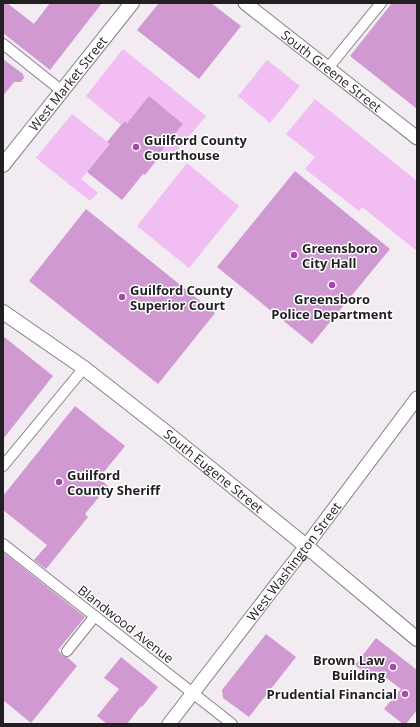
<svg xmlns="http://www.w3.org/2000/svg" width="420" height="727" font-family="'Open Sans',sans-serif">
<rect width="100%" height="100%" fill="#f2ebf2"/>
<g fill="#f1bdf2">
<polygon points="123,49 206,116 167,163 159,157 163,152 162,150 183,124 149,96 127,123 125,121 121,125 86,96"/>
<polygon points="267,60 300,86 270,123 238,96"/>
<polygon points="315,99 417,181 417,251 362,207 359,211 305,169 315,157 286,134"/>
<polygon points="72,114 110,144 81,179 98,193 90,201 36,158"/>
<polygon points="187,163 239,206 189,268 137,226"/>
</g>
<g fill="#d099d2">
<polygon points="3,3 7,3 34,24 50,3 102,3 50,70 3,33"/>
<polygon points="159,3 211,3 241,26 199,79 137,30"/>
<polygon points="392,3 417,3 417,109 350,56"/>
<polygon points="3,59 23,74 24,78 21,82 14,82 3,96"/>
<polygon points="149,96 183,124 162,150 163,152 145,175 143,174 122,200 87,172 110,144 107,142 121,125 125,121 127,123"/>
<polygon points="295,171 390,249 312,344 217,267"/>
<polygon points="86,209 215,313 158,384 29,281"/>
<polygon points="3,336 53,376 3,439"/>
<polygon points="75,406 125,446 99,478 108,486 85,514 88,517 46,569 34,560 47,545 3,510 3,496"/>
<polygon points="3,552 85,617 58,650 63,656 67,657 77,666 31,723 3,700"/>
<polygon points="266,634 296,657 249,717 223,698 222,690"/>
<polygon points="376,638 417,670 417,710 406,724 403,724 384,709 401,689 377,671 371,678 355,665"/>
<polygon points="121,657 158,687 142,707 141,706 127,724 107,724 97,716 119,689 104,678"/>
</g>
<g fill="none" stroke-linecap="round" stroke-linejoin="round">
<g stroke="#888288" stroke-width="12">
<g id="minor">
<polyline points="3,44 62,91"/>
<polyline points="328,68 381,3"/>
<polyline points="3,466 84,368"/>
<polyline points="3,544 232,724"/>
<polyline points="67,651 95,616"/>
</g>
</g>
<g stroke="#888288" stroke-width="15">
<g id="tertiary">
<path id="s1" d="M 245,3 L 417,138"/>
<path id="s2" d="M 169,724 L 306,546 L 417,398"/>
</g>
</g>
<g stroke="#888288" stroke-width="16">
<g id="secondary">
<path id="s3" d="M 3,165 L 132,3"/>
<path id="s4" d="M 3,312 L 84,368 L 167,433 L 306,546 L 417,639"/>
</g>
</g>
<use href="#minor" stroke="#fff" stroke-width="10"/>
<use href="#tertiary" stroke="#fff" stroke-width="13"/>
<use href="#secondary" stroke="#fff" stroke-width="14"/>
</g>
<g fill="#a846ad" stroke="#fff" stroke-width="1.5">
<circle cx="136" cy="147" r="4"/>
<circle cx="294" cy="255" r="4"/>
<circle cx="332" cy="285" r="4"/>
<circle cx="122" cy="297" r="4"/>
<circle cx="59" cy="482" r="4"/>
<circle cx="393" cy="667" r="4"/>
<circle cx="405" cy="694" r="4"/>
</g>
<g text-anchor="middle" dominant-baseline="central" stroke-width="3" stroke-linejoin="round" paint-order="stroke">
<g font-size="13" fill="#211f21" stroke="#fff">
<text stroke="none"><textPath href="#s1" startOffset="110">South Greene Street</textPath></text>
<text stroke="none"><textPath href="#s3" startOffset="104">West Market Street</textPath></text>
<text stroke="none"><textPath href="#s4" startOffset="264">South Eugene Street</textPath></text>
<text stroke="none"><textPath href="#s2" startOffset="205">West Washington Street</textPath></text>
<text transform="translate(126 624) rotate(38)">Blandwood Avenue</text>
</g>
<g font-size="13" font-weight="bold" fill="#211f21" stroke="#fff" text-anchor="start">
<text x="144" y="140">Guilford County<tspan x="144" dy="15">Courthouse</tspan></text>
<text x="302" y="248">Greensboro<tspan x="302" dy="15">City Hall</tspan></text>
<text x="130" y="290">Guilford County<tspan x="130" dy="15">Superior Court</tspan></text>
<text x="332" y="299" text-anchor="middle">Greensboro<tspan x="332" dy="15">Police Department</tspan></text>
<text x="67" y="475">Guilford<tspan x="67" dy="15">County Sheriff</tspan></text>
<text x="385" y="660" text-anchor="end">Brown Law<tspan x="385" dy="15">Building</tspan></text>
<text x="397" y="694" text-anchor="end">Prudential Financial</text>
</g>
</g>
<rect width="420" height="727" fill="none" stroke="#211f21" stroke-width="8"/>
</svg>
